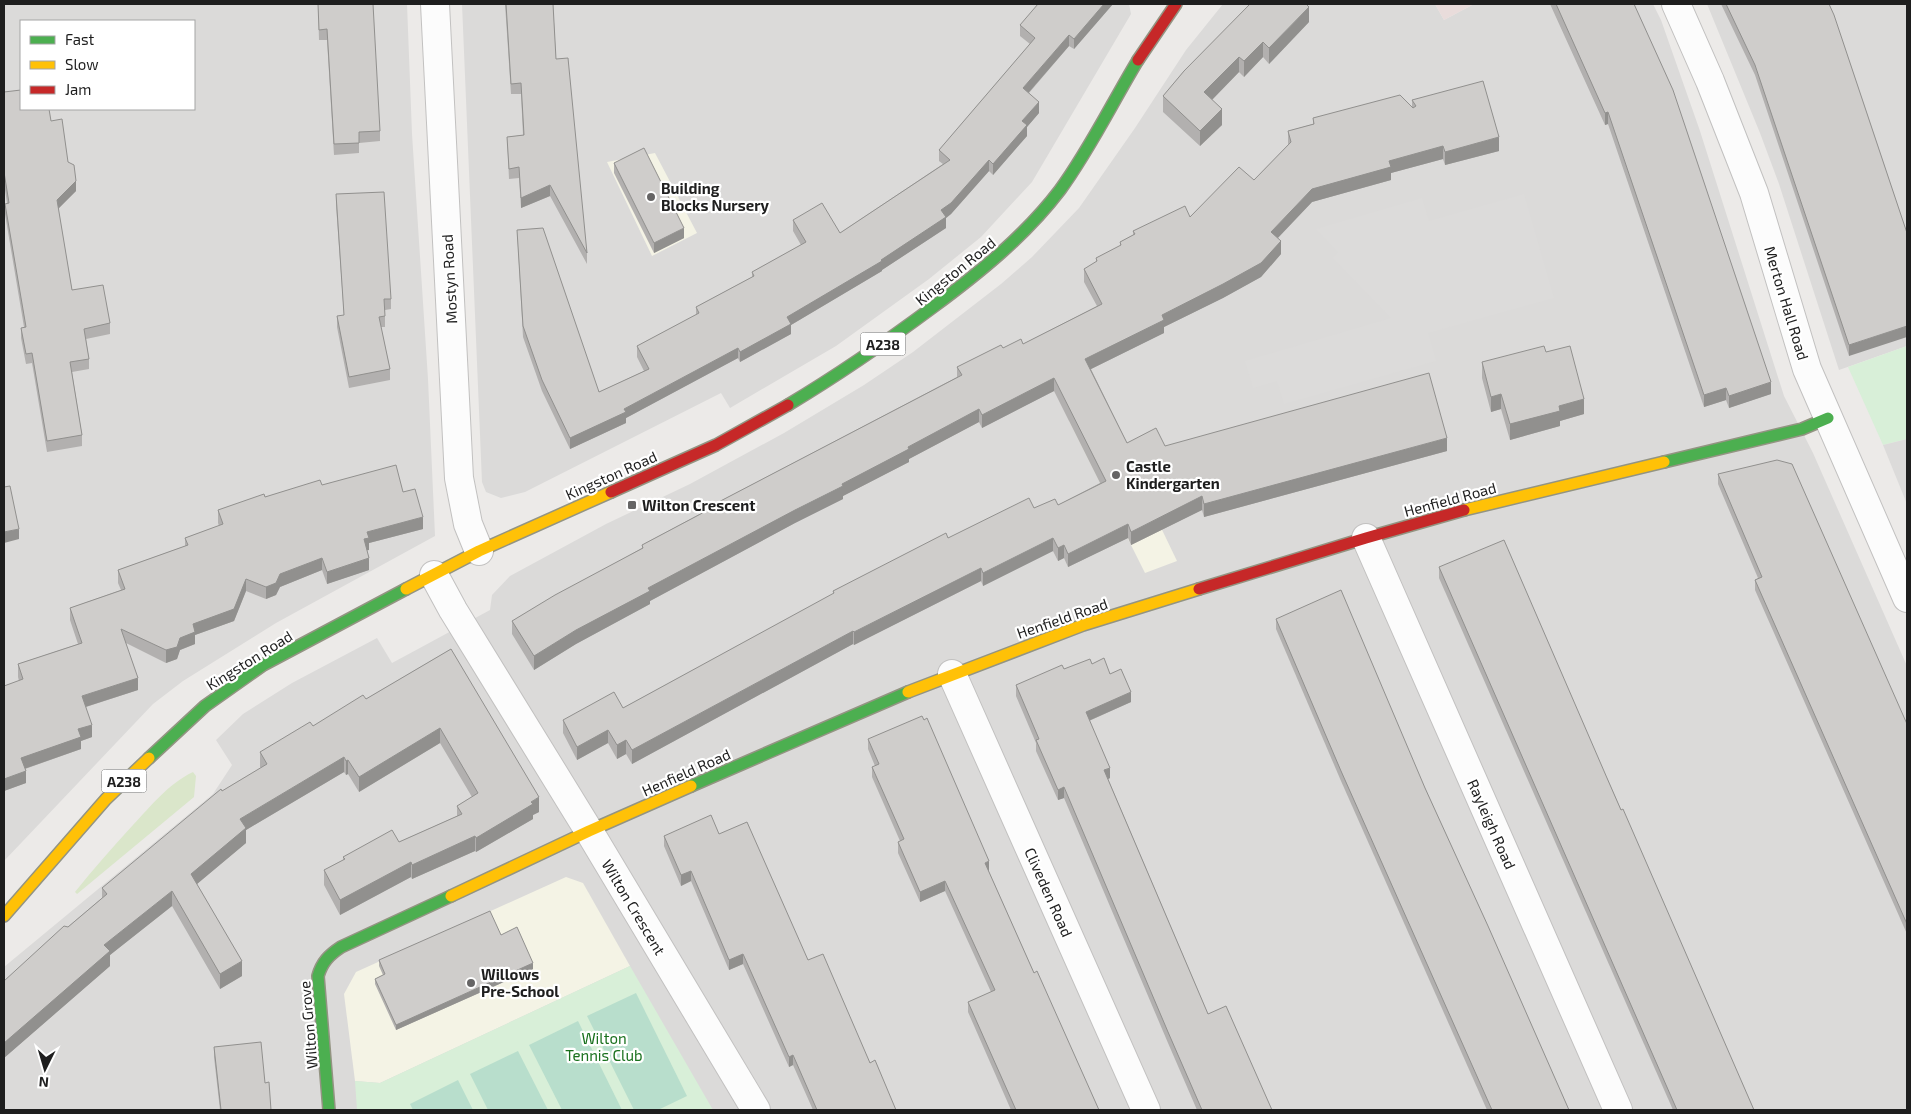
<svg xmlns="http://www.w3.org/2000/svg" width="1911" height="1114" font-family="'Exo 2',sans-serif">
<rect width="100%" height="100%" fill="#eceae8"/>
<g fill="#dbdad9" fill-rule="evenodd">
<path d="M 4,4 L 407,4 L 412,134 L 428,379 L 435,536 L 276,623 L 183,681 L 153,704 L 4,861 ZM 21,21 L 194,21 L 194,109 L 21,109 Z"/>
<polygon points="462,4 1129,4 1131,14 1032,182 981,237 929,279 836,346 730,408 721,393 525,492 501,498 486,492 482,482"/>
<polygon points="1223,4 1435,4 1444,20 1474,4 1653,4 1661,20 1700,131 1784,396 1813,453 1907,666 1907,1110 4,1110 4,967 213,794 232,765 216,740 243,714 292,683 377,638 392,663 418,649 490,610 492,595 510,576 606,524 690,484 784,433 864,385 913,352 1001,284 1032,257 1079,208 1135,128 1186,50"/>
<polygon points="1707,4 1907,4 1907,346 1839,370 1779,184 1760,133"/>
</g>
<polygon fill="#e9dcdb" points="1435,4 1474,4 1444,20"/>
<g fill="#f4f3e5">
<polygon points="655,153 697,233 652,256 607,162"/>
<polygon points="1102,405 1177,561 1145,573 1069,421"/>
<polygon points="566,877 583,883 630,966 380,1083 355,1081 344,994 356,972"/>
</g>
<path fill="#dae6ca" d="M 193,772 L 196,776 L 194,797 L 77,894 L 75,892 C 93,869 113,847 133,825 C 151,806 168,784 193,772 Z"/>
<g fill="#d8efd8">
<polygon points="1907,346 1907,439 1883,445 1848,367"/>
<polygon points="630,966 713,1110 357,1110 355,1081 380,1083"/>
</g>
<g fill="#b8decc">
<polygon points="636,993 687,1096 658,1110 634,1110 587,1016"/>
<polygon points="578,1021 622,1110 562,1110 529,1045"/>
<polygon points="518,1051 548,1110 488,1110 470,1074"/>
<polygon points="458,1080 473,1110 413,1110 410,1104"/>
</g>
<g fill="#dcdbda">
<polygon points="1524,194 1554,298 1428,333 1436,361 1284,404 1277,381 1253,388 1245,361 1391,318 1333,258 1338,252 1316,229 1422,198 1429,221"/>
<polygon points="1907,439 1907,504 1883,445"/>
</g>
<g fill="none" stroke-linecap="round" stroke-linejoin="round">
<g stroke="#c2c1c0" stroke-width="30">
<g id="street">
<polyline points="435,4 459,478 468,524 479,551"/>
<polyline points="1676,4 1710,81 1754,193 1807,369 1907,598"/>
<polyline points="1366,538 1618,1110"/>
<polyline points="434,575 453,610 589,831 756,1110"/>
<polyline points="952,674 1146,1110"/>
</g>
</g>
<g stroke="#939482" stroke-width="14">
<g id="fast">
<path d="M 788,405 C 838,375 886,342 933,307 C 979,273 1025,236 1060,190 C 1090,149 1112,103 1138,60"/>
<polyline points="1664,462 1802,429 1828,418"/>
<polyline points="149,758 205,706 263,665 406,589"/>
<polyline points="691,786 908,692"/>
<path d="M 329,1110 L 318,976 C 322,962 329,955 341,947 L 451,896"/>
</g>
</g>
<g stroke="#939482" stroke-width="14">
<g id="slow">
<polyline points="1464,510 1664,462"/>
<polyline points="406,589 479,551 611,492"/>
<polyline points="908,692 1083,625 1199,589"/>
<polyline points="451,896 589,831 691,786"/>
<polyline points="4,916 106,799 149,758"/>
</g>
</g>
<g stroke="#939482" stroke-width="14">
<g id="jam">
<polyline points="1138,60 1176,4"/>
<polyline points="611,492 716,445 788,405"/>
<polyline points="1199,589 1366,538 1464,510"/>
</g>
</g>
<use href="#street" stroke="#fcfcfc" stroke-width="28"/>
<use href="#fast" stroke="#4caf50" stroke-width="11"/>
<use href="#slow" stroke="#ffc107" stroke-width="11"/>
<use href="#jam" stroke="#c62828" stroke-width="11"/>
</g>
<g fill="#b2b0af">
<polygon points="318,4 380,131 380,141 359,143 359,153 334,155 327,40 319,40"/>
<polygon points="505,4 553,4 556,59 587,253 587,264 550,196 521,208 519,178 509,179 507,137 523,135 521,94 511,94"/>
<polygon points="1113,4 1074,49 1069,46 1029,93 1039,113 1027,127 1027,136 993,175 989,171 951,214 946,218 946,228 882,270 882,271 791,325 791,334 740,362 738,358 626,418 626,423 570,449 542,391 523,337 517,230 599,392 644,371 637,357 637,346 696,315 696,307 752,277 752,272 801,245 793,231 793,220 840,233 943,164 939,161 939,150 1030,44 1020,36 1020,25"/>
<polygon points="1550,4 1634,4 1771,394 1729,408 1726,400 1704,407 1608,124 1605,125"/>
<polygon points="1721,4 1829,4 1907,233 1849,356 1755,75"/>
<polygon points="1309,22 1269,64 1263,57 1244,77 1239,72 1212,100 1222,125 1200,146 1163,112 1163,96 1184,71"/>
<polygon points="4,92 51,121 68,162 76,191 58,209 72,290 110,323 110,334 86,339 89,359 89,369 72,372 82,435 82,446 47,452 32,363 26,364 21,338 21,328 24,327 5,214 5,204 7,203 4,183"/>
<polygon points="1412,100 1499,151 1445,165 1443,159 1391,173 1391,180 1312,202 1278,238 1281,254 1261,277 1223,298 1164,327 1164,333 1091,369 1127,443 1165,446 1447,451 1204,517 1202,510 1131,545 1128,538 1068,567 1064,558 1058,561 1053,551 983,586 981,581 854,645 853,644 632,764 626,754 617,759 608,743 577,760 563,733 563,720 623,708 833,594 833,591 948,538 1034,508 1058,505 1100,483 1054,391 982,428 979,422 909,459 909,462 843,496 843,499 795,523 650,601 650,604 576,644 534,670 512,634 512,621 642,548 642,545 709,509 709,507 957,377 957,367 1003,348 1023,344 1097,306 1084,282 1084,269 1096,262 1096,258 1120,246 1120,242 1133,235 1133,231 1190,217 1254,180 1288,145 1288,131 1313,124 1313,118 1412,107"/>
<polygon points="614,163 684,238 654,253 614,173"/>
<polygon points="336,194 391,299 391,309 385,310 385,327 381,327 390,369 390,380 349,388 337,327 337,316 344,316 336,205"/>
<polygon points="1546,352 1584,414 1560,421 1560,426 1510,440 1501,409 1491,412 1482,378 1482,362"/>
<polygon points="1718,474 1907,724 1907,934 1755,590 1755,580 1758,578 1718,484"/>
<polygon points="322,485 403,492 423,529 369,543 369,550 367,550 369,570 327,584 322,570 280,587 276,595 266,599 246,591 234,621 195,635 195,644 180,650 177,659 166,663 126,643 138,690 86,707 92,737 81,741 81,749 25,769 26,783 4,791 4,686 19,681 18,677 18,664 78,644 70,620 70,608 121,590 118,583 118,570 185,546 185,538 219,526 218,523 218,510 265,497"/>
<polygon points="1439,567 1607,778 1754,1110 1673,1110 1439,578"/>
<polygon points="1276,619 1425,788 1569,1110 1487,1110 1341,781 1276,629"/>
<polygon points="451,649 539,812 533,815 533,819 476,852 475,851 412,879 411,877 340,915 324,885 324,870 343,860 343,857 399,842 457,816 457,806 472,797 440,743 359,792 348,774 346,775 344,772 246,830 246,843 197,884 242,976 220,989 172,906 110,955 110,966 4,1058 4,981 102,898 102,888 222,791 261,768 260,767 260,752 313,726 366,699"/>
<polygon points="1092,664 1110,674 1131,702 1089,721 1110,778 1108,779 1208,1014 1272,1110 1197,1110 1168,1043 1064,798 1058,800 1036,751 1036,743 1016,696 1016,685 1064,669"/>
<polygon points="868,739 989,872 1034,973 1099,1110 1011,1110 968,1012 968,1002 991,992 945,891 920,902 898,853 898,842 900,841 872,777 872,767 875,766 868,749"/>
<polygon points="719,834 808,960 870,1063 896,1110 813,1110 793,1065 789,1067 743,964 729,970 691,881 681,886 664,846 664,836"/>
<polygon points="501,935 533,969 396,1030 375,984 375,979 383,975 379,966 379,960"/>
<polygon points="214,1047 265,1083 271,1110 220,1110 214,1057"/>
</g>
<g fill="#91908e">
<polygon points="1104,4 1113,4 1074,49 1074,39"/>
<polygon points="1309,7 1309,22 1269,64 1269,48"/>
<polygon points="1069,35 1069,46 1023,99 1023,88"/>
<polygon points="1263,42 1263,57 1244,77 1244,61"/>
<polygon points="1239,57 1239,72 1204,108 1204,92"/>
<polygon points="1039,102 1039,113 1027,127 1027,136 993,175 993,164 1022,121"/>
<polygon points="1222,109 1222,125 1200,146 1200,131"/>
<polygon points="1608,112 1608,124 1605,125 1605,113"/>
<polygon points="1499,137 1499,151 1445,165 1445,152"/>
<polygon points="1443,146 1443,159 1391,173 1391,180 1312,202 1271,245 1271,232 1312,189 1389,161"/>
<polygon points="989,160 989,171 951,214 946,218 946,228 882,270 882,271 791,325 791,334 740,362 740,352 787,317 881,260 941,210"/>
<polygon points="76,181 76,191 57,210 57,200"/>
<polygon points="550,185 550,196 521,208 521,198"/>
<polygon points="684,228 684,238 654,253 654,243"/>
<polygon points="1281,241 1281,254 1261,277 1223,298 1164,327 1164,333 1085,372 1085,359 1162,315"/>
<polygon points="1907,326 1907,337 1849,356 1849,345"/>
<polygon points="738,348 738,358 626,418 626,423 570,449 570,438"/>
<polygon points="1054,378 1054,391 982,428 982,415"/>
<polygon points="1771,382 1771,394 1729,408 1729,396"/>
<polygon points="1726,388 1726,400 1704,407 1704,395"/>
<polygon points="1501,394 1501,409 1491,412 1491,397"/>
<polygon points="1584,399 1584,414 1560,421 1560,426 1510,440 1510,424 1559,406"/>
<polygon points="979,409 979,422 909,459 909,462 843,496 843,499 795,523 650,601 650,604 576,644 534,670 534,656 576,630 648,588 842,484 908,447"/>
<polygon points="1447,438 1447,451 1204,517 1204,504"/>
<polygon points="1202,496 1202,510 1131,545 1131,532"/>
<polygon points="423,517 423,529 369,543 369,550 364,551 364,539 367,532"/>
<polygon points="1128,524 1128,538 1068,567 1068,554"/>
<polygon points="19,529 19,539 4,543 4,532"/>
<polygon points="1053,538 1053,551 983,586 983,573"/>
<polygon points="1064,545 1064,558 1058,561 1058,548"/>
<polygon points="322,558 322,570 280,587 276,595 266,599 266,587 280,574"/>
<polygon points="369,558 369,570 327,584 327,572"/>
<polygon points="981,568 981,581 854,645 854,632"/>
<polygon points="246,579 246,591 234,621 195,635 195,644 180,650 177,659 166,663 166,650 180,638 193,624"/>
<polygon points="853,631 853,644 632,764 632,750"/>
<polygon points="138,678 138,690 82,708 82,696"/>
<polygon points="1131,692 1131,702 1086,722 1086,712"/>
<polygon points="92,725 92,737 81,741 81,749 21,770 21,758 78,729"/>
<polygon points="440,728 440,743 359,792 359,777"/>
<polygon points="608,730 608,743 577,760 577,747"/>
<polygon points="626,740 626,754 617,759 617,745"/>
<polygon points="344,757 344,772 246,830 246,843 191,889 191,874 240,819"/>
<polygon points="348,760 348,774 346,775 346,761"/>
<polygon points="1110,768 1110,778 1104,781 1104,770"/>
<polygon points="26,771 26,783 4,791 4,779"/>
<polygon points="1064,787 1064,798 1058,800 1058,790"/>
<polygon points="539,797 539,812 533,815 533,819 476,852 476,838"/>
<polygon points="475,836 475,851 412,879 412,865"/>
<polygon points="989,861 989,872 985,874 985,863"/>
<polygon points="411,862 411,877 340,915 340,900"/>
<polygon points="691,871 691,881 681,886 681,875"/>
<polygon points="945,881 945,891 920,902 920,892"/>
<polygon points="172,891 172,906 110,955 110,966 4,1058 4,1043 104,945"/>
<polygon points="743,954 743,964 729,970 729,960"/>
<polygon points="242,961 242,976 220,989 220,974"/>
<polygon points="533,963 533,969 396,1030 396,1025"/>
<polygon points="793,1055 793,1065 789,1067 789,1057"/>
</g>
<g fill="#cfcdcb" stroke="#91908e">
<polygon points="318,4 373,4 380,131 359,132 359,143 334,144 327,29 319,30"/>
<polygon points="506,4 553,4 556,59 568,58 587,253 550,185 521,198 519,167 509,169 507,137 524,135 521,83 511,84"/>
<polygon points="1038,4 1104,4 1074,39 1069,35 1023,88 1039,102 1022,121 1027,125 993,164 989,160 951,203 941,210 946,217 881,260 882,261 787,317 791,324 740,352 738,348 624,409 626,412 570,438 542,380 523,326 517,230 543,228 599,392 649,369 637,346 699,313 696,307 754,276 752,272 806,242 793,220 822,203 840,233 950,160 939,150 1035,38 1020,25"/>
<polygon points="1250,4 1306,4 1309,7 1269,48 1263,42 1244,61 1239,57 1204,92 1222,109 1200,131 1163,96 1184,71"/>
<polygon points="1556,4 1634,4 1673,90 1771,382 1729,396 1726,388 1704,395 1608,112 1605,113"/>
<polygon points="1726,4 1829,4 1834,15 1907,233 1907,326 1849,345 1755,65"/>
<polygon points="1483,81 1499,137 1445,152 1443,146 1389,161 1391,167 1312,189 1271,232 1281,241 1261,263 1223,284 1162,315 1164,320 1085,359 1127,443 1156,428 1165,446 1429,373 1447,438 1204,504 1202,496 1131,532 1128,524 1068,554 1064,545 1058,548 1053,538 983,573 981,568 854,632 853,631 632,750 626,740 617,745 608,730 577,747 563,720 614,692 623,708 834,593 833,591 946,533 948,538 1029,498 1034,508 1055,499 1058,505 1106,481 1054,378 982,415 979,409 908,447 909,449 842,484 843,486 795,510 648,588 650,591 576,630 534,656 512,621 555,595 643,548 642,545 710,509 709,507 962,375 957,367 1001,345 1003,348 1021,339 1023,344 1102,304 1084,269 1097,261 1096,258 1121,245 1120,242 1135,234 1133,231 1185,206 1190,217 1239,167 1254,180 1291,142 1288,131 1314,124 1313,118 1400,95 1413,108 1416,106 1412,100"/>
<polygon points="21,90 21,109 49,109 51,121 62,119 68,162 74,165 76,181 57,200 72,290 103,285 110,323 84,329 89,359 70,362 82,435 47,441 32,353 26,354 21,328 26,327 5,204 9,203 4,172 4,92"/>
<polygon points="644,148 684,228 654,243 614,163"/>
<polygon points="384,192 391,299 384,299 385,316 379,317 390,369 349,377 337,316 344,315 336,194"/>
<polygon points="1544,346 1546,352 1570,346 1584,399 1559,406 1560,411 1510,424 1501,394 1491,397 1482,362"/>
<polygon points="1777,460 1792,464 1907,724 1907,924 1755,580 1762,577 1718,474"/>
<polygon points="396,465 403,492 415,489 423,517 367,532 369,538 364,539 369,558 327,572 322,558 280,574 276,583 266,587 246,579 234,609 193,624 195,632 180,638 177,647 166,650 121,629 138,678 82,696 92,725 78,729 81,737 21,758 26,771 4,779 4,686 23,679 18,664 82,643 70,608 125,589 118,570 188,545 185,538 223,524 218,510 264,494 265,497 320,480 322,485"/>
<polygon points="10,486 19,529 4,532 4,487"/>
<polygon points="1504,540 1607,778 1621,810 1623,809 1754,1110 1677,1110 1439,567"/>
<polygon points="1341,590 1425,788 1488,926 1569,1110 1492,1110 1341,771 1276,619"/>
<polygon points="451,649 539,797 531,802 533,804 476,838 475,836 412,865 411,862 340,900 324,870 345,859 343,857 392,830 399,842 462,814 457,806 478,793 440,728 359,777 348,760 346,761 344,757 240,819 246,828 191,874 242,961 220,974 172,891 104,945 110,951 4,1043 4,981 64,926 68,927 107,894 102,888 221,789 222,791 267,764 260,752 310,722 313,726 363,695 366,699"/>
<polygon points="1104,658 1110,674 1121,669 1131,692 1086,712 1110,768 1104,770 1208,1014 1226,1006 1272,1110 1202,1110 1168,1032 1064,787 1058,790 1036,740 1039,739 1016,685 1062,665 1064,669 1090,659 1092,664"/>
<polygon points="922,716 924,720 927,718 989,861 985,863 1034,973 1037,971 1099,1110 1016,1110 968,1002 995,990 945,881 920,892 898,842 904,839 872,767 879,764 868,739"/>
<polygon points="711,815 719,834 747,822 808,960 823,954 870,1063 875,1060 896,1110 817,1110 793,1055 789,1057 743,954 729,960 691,871 681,875 664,836"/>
<polygon points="490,911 501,935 517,927 533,963 396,1025 375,979 385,974 379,960"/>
<polygon points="261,1042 265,1083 269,1082 271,1110 221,1110 214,1047"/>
</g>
<g fill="#666565" stroke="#fff" stroke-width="2">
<circle cx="651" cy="197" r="5"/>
<circle cx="1116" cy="475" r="5"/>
<rect x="627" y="500" width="10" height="10" rx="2.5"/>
<circle cx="471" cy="983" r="5"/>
</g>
<g text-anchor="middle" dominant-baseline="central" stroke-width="4.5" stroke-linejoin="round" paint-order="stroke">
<g fill="#fff" stroke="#626262" stroke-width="1">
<rect x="860.5" y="332.5" width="45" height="23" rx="4"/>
<rect x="101.5" y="769.5" width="45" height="23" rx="4"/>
</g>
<g font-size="14" font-weight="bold" fill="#1e1e1e">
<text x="883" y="344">A238</text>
<text x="124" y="781">A238</text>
</g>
<g font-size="15" font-weight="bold" fill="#1e1e1e" stroke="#fff" text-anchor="start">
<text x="661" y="188">Building<tspan x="661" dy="17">Blocks Nursery</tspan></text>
<text x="1126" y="466">Castle<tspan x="1126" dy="17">Kindergarten</tspan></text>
<text x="642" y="505">Wilton Crescent</text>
<text x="481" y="974">Willows<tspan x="481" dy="17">Pre-School</tspan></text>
</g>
<g font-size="15" fill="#1e1e1e" stroke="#fff">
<text transform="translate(955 271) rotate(-39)">Kingston Road</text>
<text transform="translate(449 279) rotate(-93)">Mostyn Road</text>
<text transform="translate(1787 303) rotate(73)">Merton Hall Road</text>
<text transform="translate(611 475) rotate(-24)">Kingston Road</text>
<text transform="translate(1450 499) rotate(-15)">Henfield Road</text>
<text transform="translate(1062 618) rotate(-19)">Henfield Road</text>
<text transform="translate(249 660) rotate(-32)">Kingston Road</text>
<text transform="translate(686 772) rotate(-24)">Henfield Road</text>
<text transform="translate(1492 824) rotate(66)">Rayleigh Road</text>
<text transform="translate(1049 892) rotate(66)">Cliveden Road</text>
<text transform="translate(634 907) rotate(59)">Wilton Crescent</text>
<text transform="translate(308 1025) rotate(-95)">Wilton Grove</text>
</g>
<g font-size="15" fill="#19701d" stroke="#fff">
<text x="604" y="1038">Wilton<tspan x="604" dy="17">Tennis Club</tspan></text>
</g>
</g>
<rect width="1911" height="1114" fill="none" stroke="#1e1e1e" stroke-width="10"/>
<rect x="20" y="20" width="175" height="90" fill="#ffffff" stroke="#a5a5a5"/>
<rect x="30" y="36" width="25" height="8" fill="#4caf50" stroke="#a5a5a5"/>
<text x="65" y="45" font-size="15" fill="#1e1e1e">Fast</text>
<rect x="30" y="61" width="25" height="8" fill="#ffc107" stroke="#a5a5a5"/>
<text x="65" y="70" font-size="15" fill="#1e1e1e">Slow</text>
<rect x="30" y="86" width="25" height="8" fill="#c62828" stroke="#a5a5a5"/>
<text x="65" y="95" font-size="15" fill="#1e1e1e">Jam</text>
<g transform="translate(45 1069) rotate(185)" stroke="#ffffff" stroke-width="4" paint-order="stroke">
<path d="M0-4L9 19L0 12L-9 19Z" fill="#1e1e1e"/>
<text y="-8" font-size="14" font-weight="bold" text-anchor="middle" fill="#1e1e1e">N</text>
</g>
</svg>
